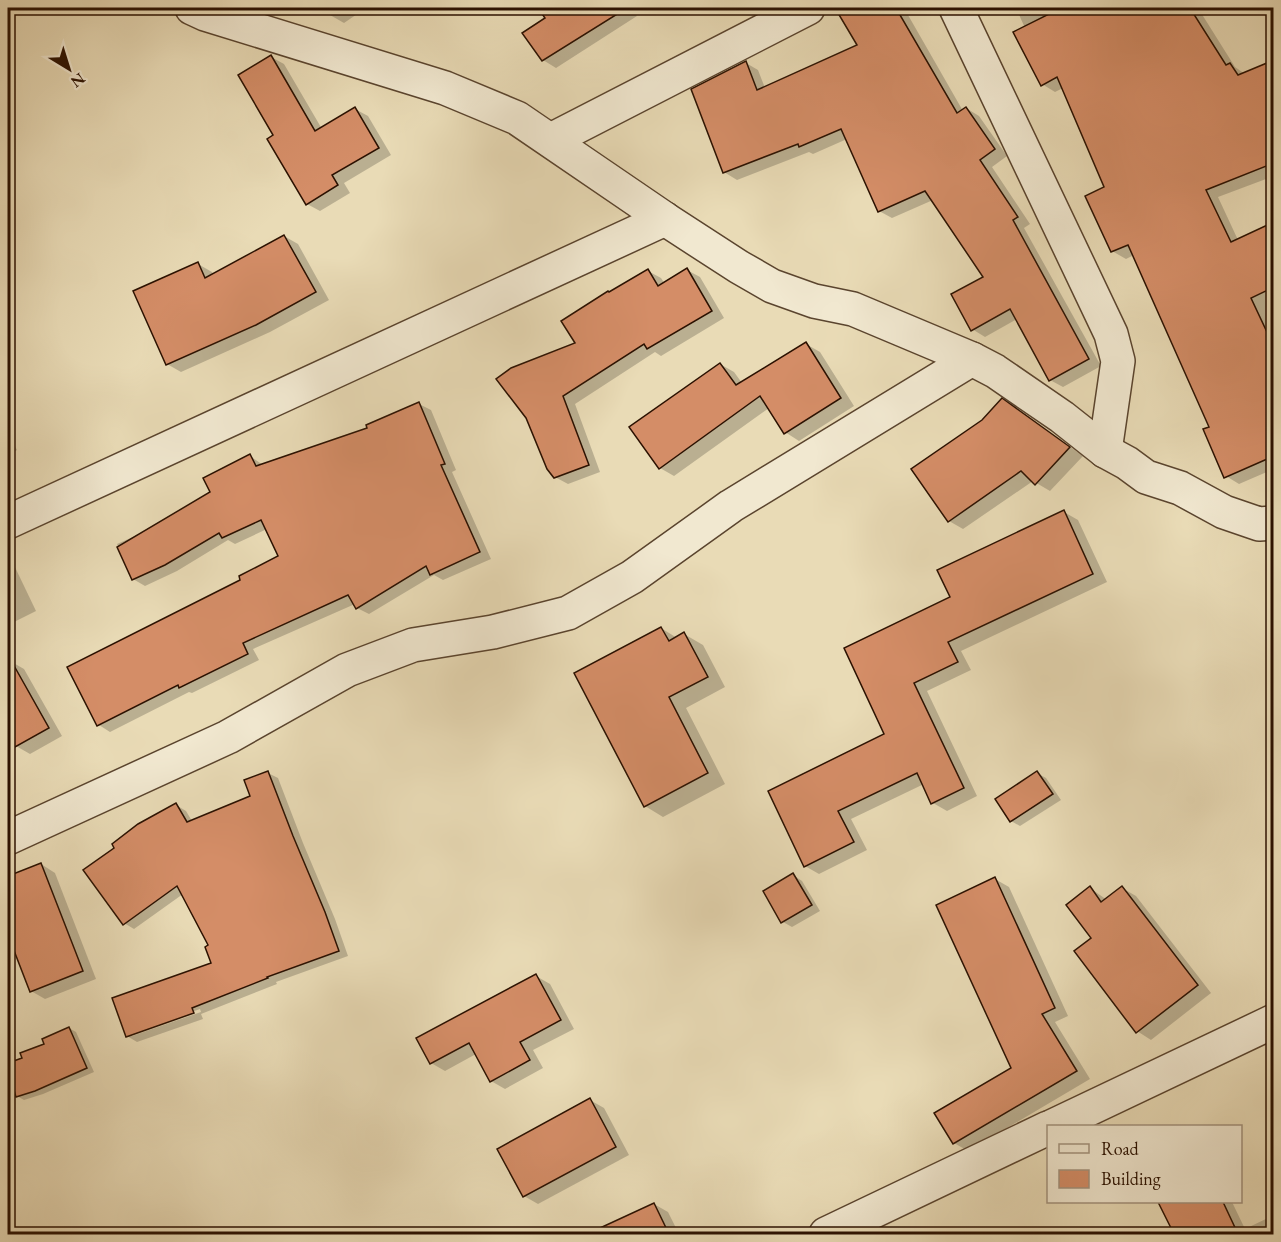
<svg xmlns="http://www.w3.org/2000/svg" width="1281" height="1242" font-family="'EB Garamond',serif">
<rect width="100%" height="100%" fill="#e9dbb6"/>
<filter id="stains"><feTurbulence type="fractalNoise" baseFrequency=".00333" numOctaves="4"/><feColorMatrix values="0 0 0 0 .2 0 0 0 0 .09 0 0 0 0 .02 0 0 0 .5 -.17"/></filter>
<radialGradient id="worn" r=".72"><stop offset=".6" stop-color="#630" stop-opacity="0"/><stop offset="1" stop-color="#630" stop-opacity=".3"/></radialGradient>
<g fill="#0003" fill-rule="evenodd">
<polygon points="324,8 366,8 344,23 330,15"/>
<polygon points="544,8 632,8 637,16 556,68 543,60 547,19 541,10"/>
<polygon points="837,8 904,8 963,111 966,108 979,116 1007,156 992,167 1030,224 1024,228 1101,366 1063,387 1050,380 1017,319 985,337 972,329 985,277 933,200 892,218 879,211 847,139 813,154 809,152 737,180 724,172 746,63 758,70 765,88 859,46"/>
<polygon points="1016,8 1198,8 1235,67 1245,74 1274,62 1274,176 1218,197 1238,240 1274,223 1274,469 1239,484 1226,476 1210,428 1134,255 1126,259 1112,251 1106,187 1063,88 1055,92 1042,84 1025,28"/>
<polygon points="271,57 284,64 322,129 355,109 368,116 391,155 344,183 350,193 320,211 307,204"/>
<polygon points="284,236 298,244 329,300 270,332 181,372 167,364 198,264 212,272 214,275"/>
<polygon points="687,270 700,277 724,318 661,356 655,352 575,404 600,472 568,484 555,477 538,442 577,344 648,271 661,278 665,284"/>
<polygon points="806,344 820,352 854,406 799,441 785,432 769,408 674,476 660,468 720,364 734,372 742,383"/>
<polygon points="419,404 431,410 456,470 452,472 491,559 443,580 434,575 369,614 357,608 355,604 253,649 259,660 192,693 189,692 110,732 99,725 242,580 280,557 267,529 235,544 228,540 177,571 145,586 133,579 117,544 151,529 212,493 250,456 263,465 369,429"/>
<polygon points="1016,409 1083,456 1050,491 1033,481 963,529 949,521"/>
<polygon points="8,434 17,450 8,456"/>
<polygon points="1064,512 1078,520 1107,582 961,651 971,670 927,691 977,796 947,811 933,803 924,784 851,819 867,850 819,874 805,866 770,791 886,735 952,598"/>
<polygon points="8,560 13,563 36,611 8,625"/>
<polygon points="661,628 677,638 684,634 703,645 725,687 686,708 725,784 663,817 645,806"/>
<polygon points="10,661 24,669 62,736 30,754 16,746 13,741 8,745 8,662"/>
<path d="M 268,773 L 278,778 L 303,843 L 335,919 L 348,956 L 276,982 L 277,984 L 201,1014 L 203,1019 L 137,1042 L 127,1036 L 213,964 L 210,946 L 183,894 L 134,929 L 124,923 L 176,805 L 186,811 L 192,821 L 252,797 ZM 200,1009 L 201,1012 L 132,1036 L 132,1033 Z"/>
<polygon points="1037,773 1046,778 1061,800 1020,826 1011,821"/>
<polygon points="41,864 55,873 96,979 45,999 31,991 8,931 8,878"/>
<polygon points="793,875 802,881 820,911 792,927 783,922"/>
<polygon points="995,879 1009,887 1068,1016 1055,1022 1090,1079 968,1151 954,1143 1013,1069"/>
<polygon points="1090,888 1107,900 1122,888 1136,896 1211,993 1151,1040 1137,1031"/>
<polygon points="536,976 550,984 574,1029 533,1050 543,1068 505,1089 491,1081 476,1054 445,1071 431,1063"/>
<polygon points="69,1028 76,1032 94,1072 43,1094 24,1100 17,1096 8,1064 24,1059"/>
<polygon points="590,1100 604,1108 629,1155 538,1204 524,1196"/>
<polygon points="1160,1202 1232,1202 1245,1229 1274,1215 1274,1234 1175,1234"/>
<polygon points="654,1204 668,1212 679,1234 599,1234 626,1222"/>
<polygon points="1044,1227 1057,1234 1038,1234"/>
</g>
<g fill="#d48d67" stroke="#2b1101" stroke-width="1.5">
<polygon points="538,8 627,8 542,61 522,33 545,18"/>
<polygon points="835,8 896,8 957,113 966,107 995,149 980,160 1018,217 1013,220 1089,359 1049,381 1010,309 971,331 951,294 983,277 925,191 878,212 841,129 799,147 798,144 723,173 691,89 746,61 757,90 857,45"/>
<polygon points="1061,8 1190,8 1226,65 1230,63 1238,75 1274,60 1274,163 1206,190 1231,242 1274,222 1274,287 1251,298 1274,347 1274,456 1224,478 1203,429 1209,427 1128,245 1111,252 1085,196 1104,187 1057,77 1041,86 1013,32"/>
<polygon points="271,55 315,131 355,107 379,148 332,175 338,185 306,205 267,139 273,135 238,75"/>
<polygon points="284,235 316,292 256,325 166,365 133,291 198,262 205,278"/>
<polygon points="687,268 712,311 647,349 644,344 563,396 589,465 554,478 547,469 526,418 496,379 511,368 575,343 561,321 608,291 609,292 648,269 658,286"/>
<polygon points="806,342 841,398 784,434 760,396 659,469 629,427 720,363 736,385"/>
<polygon points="1002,398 1070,447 1035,485 1021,471 948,522 911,469 982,420"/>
<polygon points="419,402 445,464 441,465 480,552 430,575 426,566 356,609 348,595 243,643 248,654 179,688 178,685 97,726 67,667 240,580 239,576 278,556 261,520 222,538 219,533 165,565 132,580 117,547 210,492 203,478 250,454 256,466 367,428 366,425"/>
<polygon points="1064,510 1093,574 948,642 958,662 914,683 964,788 931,804 917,773 838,811 854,842 804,867 768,791 884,734 844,648 950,597 937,570"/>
<polygon points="661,627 669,641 684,632 708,677 669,697 708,773 644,807 574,673"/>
<polygon points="8,655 49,728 15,747 8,734"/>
<polygon points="268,771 293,836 325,912 339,951 267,977 268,978 192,1008 194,1013 126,1037 112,998 211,963 205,947 208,945 177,886 123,925 83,870 114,848 112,844 138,824 176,803 187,822 250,796 244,780"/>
<polygon points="1037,771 1053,794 1010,822 995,799"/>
<polygon points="41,863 83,971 30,992 8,935 8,876"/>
<polygon points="793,873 812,905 781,923 763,891"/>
<polygon points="995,877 1055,1008 1042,1014 1077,1071 953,1144 934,1113 1011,1068 936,905"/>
<polygon points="1090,886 1101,902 1122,886 1198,985 1136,1033 1074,951 1091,938 1066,905"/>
<polygon points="536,974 561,1020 520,1042 530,1060 490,1082 469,1043 430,1064 416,1038"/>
<polygon points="69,1027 87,1068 35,1091 16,1097 8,1070 8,1063 22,1058 20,1053 44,1044 42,1039"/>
<polygon points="590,1098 616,1147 523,1197 497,1149"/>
<polygon points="1158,1202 1223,1202 1238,1234 1174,1234"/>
<polygon points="654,1203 669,1234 587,1234"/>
</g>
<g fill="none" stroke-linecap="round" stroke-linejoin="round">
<g stroke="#5a442e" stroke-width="36">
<g id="minor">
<polyline points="192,8 205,14 445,88 517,118 665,219 739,267 772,286 814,301 853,309 972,359 995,371 1062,417 1105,451 1127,463 1146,477 1180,488 1224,512 1259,524 1274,523"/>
<polyline points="956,8 1111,334 1118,361 1105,451"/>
<polyline points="551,140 808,8"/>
<polyline points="8,522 665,219"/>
<polyline points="8,838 228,737 347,670 413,645 493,632 568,613 632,577 731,506 972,359"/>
<polyline points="1053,1126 1274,1021"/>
<polyline points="826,1234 1048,1128"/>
</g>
</g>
<use href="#minor" stroke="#f1e8d0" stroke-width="33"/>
</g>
<rect width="1281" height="1242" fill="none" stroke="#e9dbb6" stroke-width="30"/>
<rect x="9" y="9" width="1263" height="1224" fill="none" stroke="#2b1101" stroke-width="3"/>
<rect x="15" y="15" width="1251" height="1212" fill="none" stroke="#2b1101" stroke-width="1.5"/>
<rect x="1047" y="1125" width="195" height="78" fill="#f1e8d0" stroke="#a2927d" stroke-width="1.5"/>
<rect x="1059" y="1144" width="30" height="9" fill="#f1e8d0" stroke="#a2927d" stroke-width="1.5"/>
<text x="1101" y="1155" font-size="18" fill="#2b1101">Road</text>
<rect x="1059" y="1170" width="30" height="18" fill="#d48d67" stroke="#a2927d" stroke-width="1.5"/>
<text x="1101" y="1185" font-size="18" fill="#2b1101">Building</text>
<g transform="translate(69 69) rotate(142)" stroke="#f1e8d0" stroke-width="4.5" paint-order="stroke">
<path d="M0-4.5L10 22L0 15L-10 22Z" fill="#2b1101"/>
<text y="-9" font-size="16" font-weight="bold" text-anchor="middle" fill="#2b1101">N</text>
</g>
<rect width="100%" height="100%" filter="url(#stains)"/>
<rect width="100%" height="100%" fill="url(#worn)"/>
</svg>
